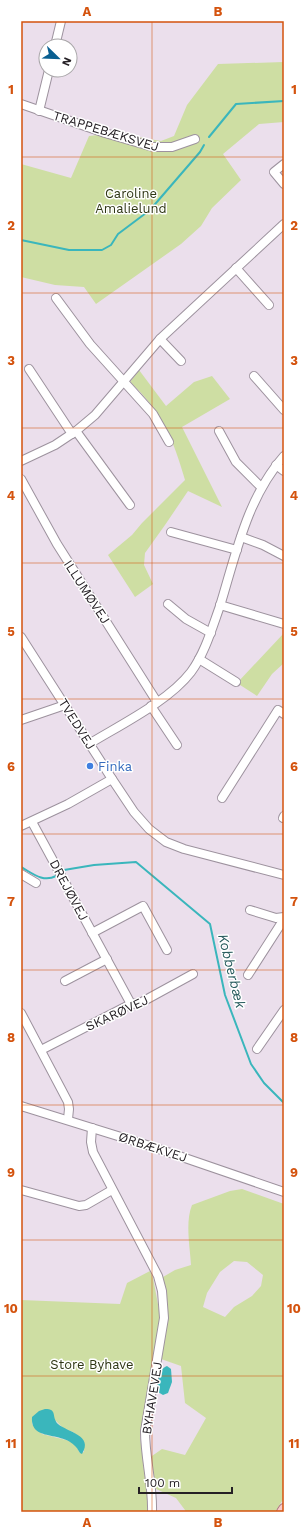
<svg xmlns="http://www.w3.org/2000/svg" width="305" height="1533" font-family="'Work Sans',sans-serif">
<rect width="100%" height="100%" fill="#ebdfec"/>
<g fill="#cedea3" fill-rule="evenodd">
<polygon points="284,62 284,122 259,124 223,154 241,180 212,208 201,226 181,244 96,304 84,287 55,285 21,277 21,164 71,178 89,136 115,133 161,141 174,136 187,105 218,64"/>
<path d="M 139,370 L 166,406 L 194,382 L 212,376 L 230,399 L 182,427 L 222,507 L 188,491 L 165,525 L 145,553 L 144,565 L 153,584 L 135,597 L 108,555 L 132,535 L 142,523 L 185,480 C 173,438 162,412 130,382 Z"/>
<polygon points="284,633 284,663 272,674 257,696 237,683"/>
<path d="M 242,1189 L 284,1204 L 284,1498 L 275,1512 L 186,1512 L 185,1510 L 176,1498 L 156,1489 L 149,1458 L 162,1449 L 185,1455 L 206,1418 L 185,1403 L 181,1366 L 161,1359 L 166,1334 L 163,1277 L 175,1270 L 191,1265 C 190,1247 185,1222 192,1205 L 230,1191 ZM 234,1261 L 247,1262 L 263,1275 L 261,1286 L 252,1296 L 234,1307 L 225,1317 L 203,1307 L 207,1293 L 220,1272 Z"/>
<path d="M 150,1271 L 153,1278 L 161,1320 L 140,1437 L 147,1495 L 147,1512 L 21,1512 L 21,1300 L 120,1304 L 127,1283 ZM 32,1417 L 56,1421 L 64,1429 L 73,1432 L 84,1442 L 84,1452 L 80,1453 L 75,1444 L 70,1441 L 42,1434 L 32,1424 Z"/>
</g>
<g fill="#3ab6bc">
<path d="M 167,1366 L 171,1369 L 172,1382 L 168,1393 L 163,1395 L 158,1392 C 155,1385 158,1369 167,1366 Z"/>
<path d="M 45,1409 C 58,1409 51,1417 58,1424 C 67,1432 94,1435 82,1454 L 80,1453 C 68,1427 30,1445 32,1417 L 39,1411 Z"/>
</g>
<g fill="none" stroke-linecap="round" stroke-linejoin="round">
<g stroke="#3ab6bc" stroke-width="2">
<polyline points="209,137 236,104 284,101"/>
<polyline points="21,240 69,250 102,250 111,245 118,234 150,210 200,152 204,145"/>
<path d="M 21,867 C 32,873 43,883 56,876"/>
<polyline points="64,870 94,865 136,862 210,924 225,995 251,1064 264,1083 284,1103"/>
</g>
<g stroke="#9d929e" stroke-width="10">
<g id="minor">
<polyline points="55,46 61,21"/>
<polyline points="21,104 105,133 153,147 172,147 195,139"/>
<polyline points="39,111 49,70"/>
<polyline points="284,164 274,172 284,184"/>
<polyline points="236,268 269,305"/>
<polyline points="56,298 90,344 153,414 169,442"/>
<polyline points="160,339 181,361"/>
<polyline points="29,369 72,434"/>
<polyline points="254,376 284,410"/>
<polyline points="76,431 130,505"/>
<polyline points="219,431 236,462 261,487"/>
<polyline points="21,461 55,445 76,431 95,415 160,339 284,224"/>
<polyline points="276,465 284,471"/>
<polyline points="21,479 57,544 157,702"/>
<polyline points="171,532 237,550"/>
<polyline points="241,537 263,545 284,556"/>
<polyline points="168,604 186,619 211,633"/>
<polyline points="220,605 284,624"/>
<polyline points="21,637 112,779 134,812 149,829 166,842 184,849 284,875"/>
<polyline points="199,659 236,682"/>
<polyline points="151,706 177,745"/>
<polyline points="21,720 65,705"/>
<path d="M 89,744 C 120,725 169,701 191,672 C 205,653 212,628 220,606 C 236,554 247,498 284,456"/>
<polyline points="222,798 278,710 284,714"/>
<polyline points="283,818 284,816"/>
<polyline points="32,822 131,1004"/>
<polyline points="21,826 68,804 112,779"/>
<polyline points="21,874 36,883"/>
<polyline points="250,910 276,918 284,917"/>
<polyline points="92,933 143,906 167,950"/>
<polyline points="248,975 284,919"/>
<polyline points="65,981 107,959"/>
<polyline points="21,1013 68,1102 69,1109 68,1119"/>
<polyline points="257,1049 284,1010"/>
<polyline points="41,1050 131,1004 140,1003 193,974"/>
<polyline points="21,1106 150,1146 284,1192"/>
<path d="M 92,1128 L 91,1142 L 93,1152 L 158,1276 L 162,1291 L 164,1318 L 145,1431 C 145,1459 153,1485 152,1512"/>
<polyline points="21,1190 79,1206 86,1205 112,1190"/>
</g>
</g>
<g stroke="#ac797a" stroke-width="12">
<polyline id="major" points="282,1512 284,1509"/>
</g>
<use href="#minor" stroke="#fff" stroke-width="8"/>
<use href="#major" stroke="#f8cbca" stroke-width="10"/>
</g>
<path fill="none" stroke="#d4530e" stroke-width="1" stroke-opacity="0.55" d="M 152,21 L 152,1512M 21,157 L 284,157M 21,293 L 284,293M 21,428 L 284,428M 21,563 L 284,563M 21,699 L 284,699M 21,834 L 284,834M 21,970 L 284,970M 21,1105 L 284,1105M 21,1240 L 284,1240M 21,1376 L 284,1376"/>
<circle fill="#3f7fe0" stroke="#fff" stroke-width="1.5" cx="90" cy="766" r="4"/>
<g text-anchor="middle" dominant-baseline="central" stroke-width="3" stroke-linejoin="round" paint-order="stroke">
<g font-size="13" fill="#252025" stroke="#fff">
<text transform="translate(106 131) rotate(17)">TRAPPEBÆKSVEJ</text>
<text transform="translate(87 592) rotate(57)">ILLUMØVEJ</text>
<text transform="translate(77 724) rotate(58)">TVEDVEJ</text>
<text transform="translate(69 890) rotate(62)">DREJØVEJ</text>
<text transform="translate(117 1013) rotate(-25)">SKARØVEJ</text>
<text transform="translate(153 1147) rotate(18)">ØRBÆKVEJ</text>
<text transform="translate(152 1398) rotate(-81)">BYHAVEVEJ</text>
</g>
<g font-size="13" fill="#2f3715" stroke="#fff">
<text x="131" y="193">Caroline<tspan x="131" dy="15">Amalielund</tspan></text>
<text x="92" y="1364">Store Byhave</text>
</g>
<g font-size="13" fill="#366cbe" stroke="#fff" text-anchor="start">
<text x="98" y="766">Finka</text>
</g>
<g font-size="14" font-style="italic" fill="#2a5d5f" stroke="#fff">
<text transform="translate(232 971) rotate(76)">Kobberbæk</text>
</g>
</g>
<rect width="305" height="1533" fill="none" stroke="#ffffff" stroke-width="44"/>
<g transform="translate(58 58) rotate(113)"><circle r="19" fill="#ffffff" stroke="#a8a6a8"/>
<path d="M0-3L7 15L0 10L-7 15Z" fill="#095f91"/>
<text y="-6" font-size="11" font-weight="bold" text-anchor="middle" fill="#252025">N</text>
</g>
<path d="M139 1487v6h93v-6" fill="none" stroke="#252025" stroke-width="2"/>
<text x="145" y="1487" font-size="12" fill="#252025" stroke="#ffffff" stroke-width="3" paint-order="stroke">100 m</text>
<rect x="22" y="22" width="261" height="1489" fill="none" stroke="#d4530e" stroke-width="1.5"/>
<g font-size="13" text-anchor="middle" font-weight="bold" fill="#d4530e">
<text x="87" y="16">A</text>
<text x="218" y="16">B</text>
<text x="11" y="94">1</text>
<text x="294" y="94">1</text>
<text x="11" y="230">2</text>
<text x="294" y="230">2</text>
<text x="11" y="365">3</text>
<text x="294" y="365">3</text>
<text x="11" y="500">4</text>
<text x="294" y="500">4</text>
<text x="11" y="636">5</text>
<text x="294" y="636">5</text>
<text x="11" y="771">6</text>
<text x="294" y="771">6</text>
<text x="11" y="906">7</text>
<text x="294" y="906">7</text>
<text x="11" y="1042">8</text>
<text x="294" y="1042">8</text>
<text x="11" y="1177">9</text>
<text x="294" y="1177">9</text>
<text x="11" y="1313">10</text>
<text x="294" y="1313">10</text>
<text x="11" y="1448">11</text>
<text x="294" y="1448">11</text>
<text x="87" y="1527">A</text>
<text x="218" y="1527">B</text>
</g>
</svg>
